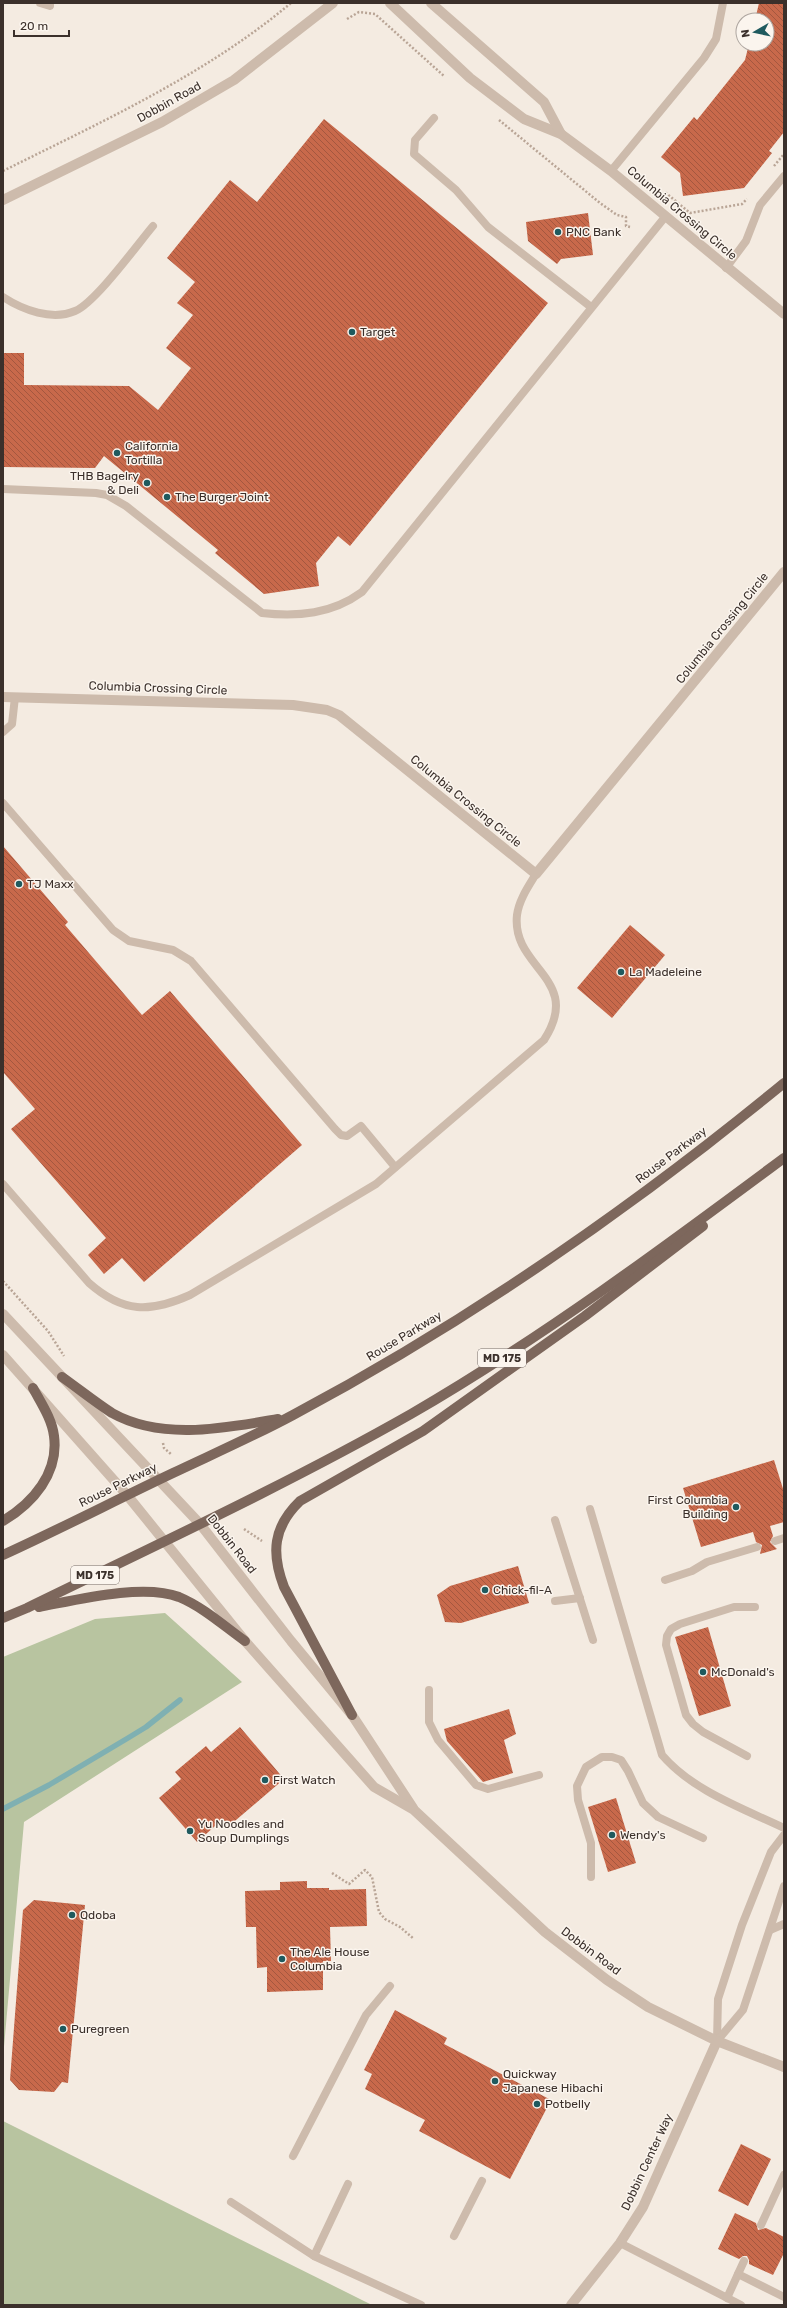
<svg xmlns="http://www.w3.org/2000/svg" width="787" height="2308" font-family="Rubik,sans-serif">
<defs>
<pattern id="building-back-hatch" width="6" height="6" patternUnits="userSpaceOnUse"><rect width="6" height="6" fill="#c8694b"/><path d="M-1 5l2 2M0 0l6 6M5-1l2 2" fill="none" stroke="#a4573f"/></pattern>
</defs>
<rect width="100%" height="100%" fill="#f4ebe1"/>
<g fill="#b8c4a0">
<polygon points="165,1613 242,1682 24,1822 3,2058 3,1657 95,1619"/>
<polygon points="3,2121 372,2305 3,2305"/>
</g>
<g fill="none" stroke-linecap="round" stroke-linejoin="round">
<polyline stroke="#7fb0b2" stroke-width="5.5" points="3,1809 49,1785 128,1738 146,1727 180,1700"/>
</g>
<g fill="url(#building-back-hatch)">
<polygon points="759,3 784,3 784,132 769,151 772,153 744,188 683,196 680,173 661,157 694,117 697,120 745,60 749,44 767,44 767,20 755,20"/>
<polygon points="324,119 548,303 350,546 338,536 316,563 319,586 264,594 215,553 218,550 104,456 95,468 3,467 3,353 24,353 24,385 129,386 158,410 191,368 166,348 193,315 177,303 195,282 167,258 230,180 257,202"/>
<polygon points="588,213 593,255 561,259 557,264 528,241 526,222"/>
<polygon points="3,846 68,922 65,925 142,1015 170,991 302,1145 144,1282 122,1258 104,1274 88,1255 106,1238 11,1129 35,1109 3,1072"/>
<polygon points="630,925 665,955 612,1018 577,988"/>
<polygon points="774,1460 784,1492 784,1522 770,1526 773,1536 770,1542 777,1549 760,1554 762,1545 756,1542 753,1532 701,1547 683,1488"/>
<polygon points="518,1566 529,1603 461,1623 445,1622 437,1595 450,1586"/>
<polygon points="708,1627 731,1706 699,1716 675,1637"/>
<polygon points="509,1709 516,1734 504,1740 513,1773 483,1782 447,1741 444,1729"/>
<polygon points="240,1727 284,1779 229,1826 223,1819 197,1842 159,1798 181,1779 175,1772 206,1746 211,1752"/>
<polygon points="616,1798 636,1863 608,1872 588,1807"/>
<polygon points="307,1881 307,1888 329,1888 329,1890 366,1889 367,1926 330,1927 331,1961 323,1961 323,1990 267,1992 267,1967 257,1968 256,1927 246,1927 245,1891 280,1890 280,1882"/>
<polygon points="34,1900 85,1905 68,2083 62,2082 54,2092 19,2090 10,2080 23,1910"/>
<polygon points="395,2010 447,2038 444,2044 551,2100 510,2179 419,2131 425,2120 365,2089 372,2074 364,2070"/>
<polygon points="741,2144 771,2159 748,2206 718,2191"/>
<polygon points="735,2213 756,2223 758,2230 766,2228 784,2237 784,2253 773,2275 749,2264 749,2260 747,2256 743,2256 739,2259 718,2249"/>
</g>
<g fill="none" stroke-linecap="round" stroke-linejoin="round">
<g stroke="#b9a596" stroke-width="2.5" stroke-dasharray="2 2" stroke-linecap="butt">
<polyline points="347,19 359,12 375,14 444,76"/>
<polyline points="499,120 600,203 617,215 626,217 626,226 630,227"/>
<polyline points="774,166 784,154"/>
<path d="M 3,171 C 103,121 205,75 291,3"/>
<polyline points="662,196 666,193 690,213 742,204 747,199"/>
<polyline points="3,1281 48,1331 64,1356"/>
<polyline points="163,1443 164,1448 172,1455"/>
<polyline points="244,1529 262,1541"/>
<polyline points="332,1873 349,1884 365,1870 372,1877 379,1912 385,1919 400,1927 414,1939"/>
</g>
<g stroke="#cdbbac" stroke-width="8">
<polyline points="40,3 50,6 50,3"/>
<polyline points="434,118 415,140 414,154 456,190 488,227 591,307"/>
<polyline points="611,171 704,58 716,39 723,3"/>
<polyline points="726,268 746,241 760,205 784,176"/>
<path d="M 3,297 C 23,310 52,321 75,311 C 95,303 137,245 153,226"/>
<path d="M 3,489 L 96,493 L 107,495 L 126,506 L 262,613 C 298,617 332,614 362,592 L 665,217"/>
<polyline points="3,732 12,724 15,697"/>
<polyline points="3,803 113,930 129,941 173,950 191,961 335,1129 341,1135 347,1136 361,1126 395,1167"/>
<path d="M 3,1184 L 89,1283 C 123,1313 150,1313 190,1295 L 376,1184 L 544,1040 C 584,978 511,969 517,915 C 519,900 528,887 536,874"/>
<path d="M 590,1509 L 662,1755 C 693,1791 742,1808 784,1828"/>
<polyline points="555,1520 593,1640"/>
<polyline points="775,1541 784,1538"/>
<polyline points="665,1580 692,1571 707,1562 757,1547"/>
<polyline points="555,1601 580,1598"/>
<polyline points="429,1690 429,1722 438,1740 476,1785 488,1789 539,1775"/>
<polyline points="747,1756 703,1732 693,1724 686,1715 666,1645 667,1636 671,1629 680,1624 734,1607 755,1607"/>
<polyline points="591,1877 591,1843 578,1800 577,1786 586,1767 602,1757 612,1757 621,1760 628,1771 643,1803 658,1817 703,1838"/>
<polyline points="770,1930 784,1924"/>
<polyline points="717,2041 718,1999 742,1925 771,1852 784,1835"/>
<polyline points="717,2041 743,2010 784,1886"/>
<polyline points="293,2156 366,2015 390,1986"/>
<polyline points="231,2202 314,2256 421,2305"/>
<polyline points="761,2225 784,2175"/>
<polyline points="454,2236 482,2181"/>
<polyline points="620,2243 741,2305"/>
<polyline points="314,2256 348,2184"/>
<polyline points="738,2274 784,2297"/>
<polyline points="727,2298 744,2261"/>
</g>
<g stroke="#cdbbac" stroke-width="10">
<polyline points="390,3 470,78 524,119 561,134 611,171 784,314"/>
<polyline points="431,3 544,102 561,134"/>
<polyline points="3,697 293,705 327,710 339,715 536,874 784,572"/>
<polyline points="571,2305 620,2243 643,2207 717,2041"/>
</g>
<g stroke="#cdbbac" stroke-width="10">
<polyline points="3,200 162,122 234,80 333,3"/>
<polyline points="3,1314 200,1524 291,1641 352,1715 413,1808"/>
<polyline points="3,1355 127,1495 245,1641 374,1787 414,1810 545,1932 607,1980 648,2007 717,2041 784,2067"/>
</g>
<g stroke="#7d675c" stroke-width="10">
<path d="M 62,1377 C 79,1389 95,1402 112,1413 C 162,1441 225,1428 278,1419"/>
<path d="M 3,1521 C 33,1503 59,1473 54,1436 C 52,1419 41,1403 33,1388"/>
<path d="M 3,1555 C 60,1529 116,1500 173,1473 C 213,1454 254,1436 293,1415 C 467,1322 632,1208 784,1083"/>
<path d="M 39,1607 C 76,1600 143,1583 179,1597 C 203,1607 224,1626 245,1641"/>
<path d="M 3,1618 L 27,1608 C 156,1545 286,1485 411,1414 C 542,1338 663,1248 784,1158"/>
<path d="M 352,1715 L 284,1587 C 271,1553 273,1527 300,1501 L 423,1431 L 585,1316 L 703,1226"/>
</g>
</g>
<g fill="#1f5a5e" stroke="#fbf5ee" stroke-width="1.5">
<circle cx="558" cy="232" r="4"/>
<circle cx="352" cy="332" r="4"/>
<circle cx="117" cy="453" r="4"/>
<circle cx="147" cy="483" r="4"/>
<circle cx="167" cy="497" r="4"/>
<circle cx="19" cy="884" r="4"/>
<circle cx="621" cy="972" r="4"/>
<circle cx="736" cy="1507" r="4"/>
<circle cx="485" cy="1590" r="4"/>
<circle cx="703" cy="1672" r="4"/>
<circle cx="265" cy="1780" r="4"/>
<circle cx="190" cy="1831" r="4"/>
<circle cx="612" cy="1835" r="4"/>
<circle cx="72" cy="1915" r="4"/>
<circle cx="282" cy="1959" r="4"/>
<circle cx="63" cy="2029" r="4"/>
<circle cx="495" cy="2081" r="4"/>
<circle cx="537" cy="2104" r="4"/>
</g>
<g text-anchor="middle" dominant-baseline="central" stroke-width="3" stroke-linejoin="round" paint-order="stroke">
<g fill="#fbf5ee" stroke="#756b66" stroke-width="1">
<rect x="478" y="1349" width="48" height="18" rx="3"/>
<rect x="71" y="1566" width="48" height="18" rx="3"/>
</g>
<g font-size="11" font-weight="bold" fill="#3b302b">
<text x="502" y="1358">MD 175</text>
<text x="95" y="1575">MD 175</text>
</g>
<g font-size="12" fill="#3b302b" stroke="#fbf5ee">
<text transform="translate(169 102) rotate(-29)">Dobbin Road</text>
<text transform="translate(682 213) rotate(40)">Columbia Crossing Circle</text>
<text transform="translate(722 628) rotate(-51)">Columbia Crossing Circle</text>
<text transform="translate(158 688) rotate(2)">Columbia Crossing Circle</text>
<text transform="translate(466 801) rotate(39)">Columbia Crossing Circle</text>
<text transform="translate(671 1155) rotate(-37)">Rouse Parkway</text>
<text transform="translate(404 1336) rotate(-31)">Rouse Parkway</text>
<text transform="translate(118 1485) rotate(-26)">Rouse Parkway</text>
<text transform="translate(232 1544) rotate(52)">Dobbin Road</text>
<text transform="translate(591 1951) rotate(37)">Dobbin Road</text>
<text transform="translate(647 2162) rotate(-65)">Dobbin Center Way</text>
</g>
<g font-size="12" fill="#3b302b" stroke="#fbf5ee" text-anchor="start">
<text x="566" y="232">PNC Bank</text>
<text x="360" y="332">Target</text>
<text x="125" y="446">California<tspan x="125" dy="14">Tortilla</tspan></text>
<text x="139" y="476" text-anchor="end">THB Bagelry<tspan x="139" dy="14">&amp; Deli</tspan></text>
<text x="175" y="497">The Burger Joint</text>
<text x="27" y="884">TJ Maxx</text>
<text x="629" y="972">La Madeleine</text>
<text x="728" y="1500" text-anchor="end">First Columbia<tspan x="728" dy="14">Building</tspan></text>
<text x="493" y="1590">Chick-fil-A</text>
<text x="711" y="1672">McDonald's</text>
<text x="273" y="1780">First Watch</text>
<text x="198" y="1824">Yu Noodles and<tspan x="198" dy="14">Soup Dumplings</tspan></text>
<text x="620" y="1835">Wendy's</text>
<text x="80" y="1915">Qdoba</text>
<text x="290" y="1952">The Ale House<tspan x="290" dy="14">Columbia</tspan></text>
<text x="71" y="2029">Puregreen</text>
<text x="503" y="2074">Quickway<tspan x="503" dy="14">Japanese Hibachi</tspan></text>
<text x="545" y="2104">Potbelly</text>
</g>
</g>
<rect width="787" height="2308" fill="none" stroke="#3b302b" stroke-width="8"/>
<g transform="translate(755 32) rotate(261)"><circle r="19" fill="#fbf5ee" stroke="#aea6a0"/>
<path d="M0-3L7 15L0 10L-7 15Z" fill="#1f5a5e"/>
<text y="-6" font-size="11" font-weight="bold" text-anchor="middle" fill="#3b302b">N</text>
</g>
<path d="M14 30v6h55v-6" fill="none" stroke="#3b302b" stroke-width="2"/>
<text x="20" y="30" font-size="12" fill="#3b302b" stroke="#fbf5ee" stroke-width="3" paint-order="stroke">20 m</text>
</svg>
